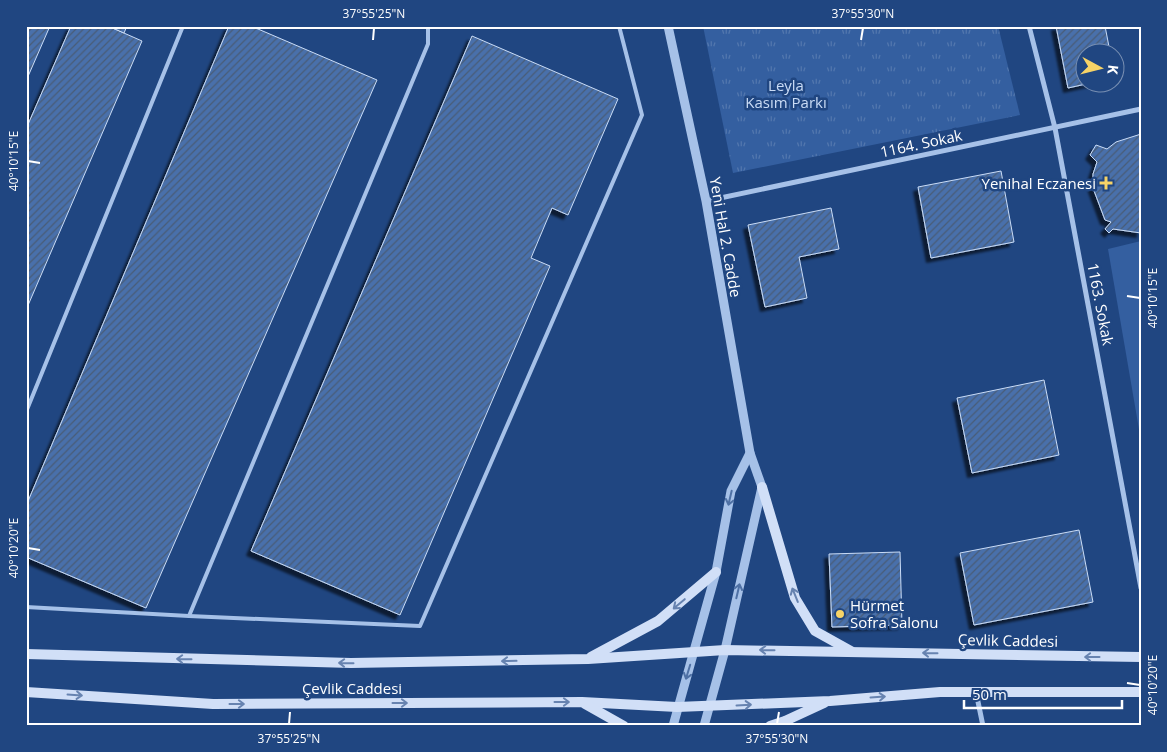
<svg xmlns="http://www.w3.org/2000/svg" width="1167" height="752" font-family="'Open Sans',sans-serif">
<defs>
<pattern id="park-tufts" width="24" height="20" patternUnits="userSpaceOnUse" patternTransform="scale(1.25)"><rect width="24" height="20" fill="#345fa0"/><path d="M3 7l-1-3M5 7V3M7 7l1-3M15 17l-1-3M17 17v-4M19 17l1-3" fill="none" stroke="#5277ae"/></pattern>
<pattern id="building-hatch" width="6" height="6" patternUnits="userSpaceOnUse" patternTransform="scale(1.25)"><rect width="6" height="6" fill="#4870ab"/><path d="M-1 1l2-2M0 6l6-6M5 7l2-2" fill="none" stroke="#4a5c77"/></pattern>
<filter id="shadow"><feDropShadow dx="-4.5" dy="4.5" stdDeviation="1" flood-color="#0009"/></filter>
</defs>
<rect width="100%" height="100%" fill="#204681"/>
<polygon fill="#345fa0" points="1141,241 1141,441 1108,249"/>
<polygon fill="url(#park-tufts)" points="703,26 998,26 1020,115 733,173"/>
<g fill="url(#building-hatch)" stroke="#cadcf6" filter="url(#shadow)">
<polygon points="26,26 50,26 26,81"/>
<polygon points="71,26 108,26 142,41 26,310 26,129"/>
<polygon points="108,26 127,26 124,33"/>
<polygon points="229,26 251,26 377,80 146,608 26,557 26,506"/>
<polygon points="1056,26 1105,26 1110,52 1084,52 1084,82 1095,82 1068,88"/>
<polygon points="472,36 618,99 568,215 552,208 531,258 550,266 400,615 251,551"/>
<polygon points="1141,134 1141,233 1113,229 1109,233 1105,229 1111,222 1105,220 1093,188 1093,174 1097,162 1090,155 1096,145 1107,149 1116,142"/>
<polygon points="1001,171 1014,242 931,258 918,187"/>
<polygon points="831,208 839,249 799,257 807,298 765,307 748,225"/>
<polygon points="1044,380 1059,455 972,473 957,398"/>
<polygon points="1079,530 1093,602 974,625 960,553"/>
<polygon points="900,552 902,625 832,627 829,554"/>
</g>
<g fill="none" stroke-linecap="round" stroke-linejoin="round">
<polyline stroke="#a6c1e8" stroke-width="3" stroke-dasharray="2.5 4" stroke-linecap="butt" points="855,726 858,724"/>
<g stroke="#a6c1e8" stroke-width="4">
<polyline points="26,412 183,26"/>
<polyline points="26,607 189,616 420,626 642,115 619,26"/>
<polyline points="189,616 428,44 428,26"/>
</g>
<g stroke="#a6c1e8" stroke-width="5">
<polyline points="1029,26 1055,128 1141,588"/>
<polyline points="706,201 1141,109"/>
<polyline points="976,692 983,726"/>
</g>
<g stroke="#a6c1e8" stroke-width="9">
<polyline points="668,26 706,201 750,453 762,487 725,650 704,726"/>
<polyline points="673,726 716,572 731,491 750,453"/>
</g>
<g stroke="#d1dff7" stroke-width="10">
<polyline points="762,487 795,598 815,631 851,651"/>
<polyline points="26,654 351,663 588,659 725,650 1141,657"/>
<polyline points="591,657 658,621 716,572"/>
<polyline points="26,692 213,704 582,702 677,707 830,701 940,692 1141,692"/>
<polyline points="585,704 624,726"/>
<polyline points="770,726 785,721 824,703"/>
</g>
</g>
<defs><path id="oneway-shaft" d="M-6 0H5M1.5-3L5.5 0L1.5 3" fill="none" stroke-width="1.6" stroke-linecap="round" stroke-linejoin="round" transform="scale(1.25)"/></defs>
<g stroke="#4f71a5">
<use href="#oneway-shaft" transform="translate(730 498) rotate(103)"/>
<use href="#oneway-shaft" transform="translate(738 591) rotate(-77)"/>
<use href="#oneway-shaft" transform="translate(688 672) rotate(107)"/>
</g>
<g stroke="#6783b0">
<use href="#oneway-shaft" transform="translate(795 595) rotate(-112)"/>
<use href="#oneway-shaft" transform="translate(679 604) rotate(140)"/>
<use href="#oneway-shaft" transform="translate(767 650) rotate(-179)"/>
<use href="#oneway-shaft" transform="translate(930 653) rotate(-179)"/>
<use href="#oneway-shaft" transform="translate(1092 657) rotate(-180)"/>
<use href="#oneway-shaft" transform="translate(184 659) rotate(-179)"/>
<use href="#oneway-shaft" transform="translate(509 661) rotate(179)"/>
<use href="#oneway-shaft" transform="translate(346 663) rotate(-179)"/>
<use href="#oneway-shaft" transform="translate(75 695) rotate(4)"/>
<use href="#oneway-shaft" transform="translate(878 697) rotate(-4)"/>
<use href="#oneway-shaft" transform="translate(562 702)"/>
<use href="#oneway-shaft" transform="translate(400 703)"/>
<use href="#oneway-shaft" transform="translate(237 704)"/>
<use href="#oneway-shaft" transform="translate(744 705) rotate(-3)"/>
</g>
<path fill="none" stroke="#fff" stroke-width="2" d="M 373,40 L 374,28M 861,40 L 863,28M 28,161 L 40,163M 1127,296 L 1140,298M 28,548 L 40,550M 1127,683 L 1140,685M 289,724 L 290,712M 777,724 L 779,712"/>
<g fill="#f6d367" stroke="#204681" stroke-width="2">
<path d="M1103.5 175.5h5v5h5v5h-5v5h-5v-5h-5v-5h5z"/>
<circle cx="840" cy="614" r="5"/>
</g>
<g text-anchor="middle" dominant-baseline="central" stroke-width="5" stroke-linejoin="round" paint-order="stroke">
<g font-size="15" fill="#cadcf6" stroke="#204681">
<text x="786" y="85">Leyla<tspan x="786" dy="17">Kasım Parkı</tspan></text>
</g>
<g font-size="15" fill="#fff" stroke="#204681">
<text transform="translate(921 143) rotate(-12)">1164. Sokak</text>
<text transform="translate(726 237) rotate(80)">Yeni Hal 2. Cadde</text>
<text transform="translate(1101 304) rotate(79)">1163. Sokak</text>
<text transform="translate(1008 640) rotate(1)">Çevlik Caddesi</text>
<text x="352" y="688">Çevlik Caddesi</text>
</g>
<g font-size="15" fill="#fff" stroke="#204681" text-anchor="end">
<text x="1096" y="183">Yenihal Eczanesi</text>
<text x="850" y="605" text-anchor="start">Hürmet<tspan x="850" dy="17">Sofra Salonu</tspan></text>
</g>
</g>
<rect width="1167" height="752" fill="none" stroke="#204681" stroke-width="55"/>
<g transform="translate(1100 68) rotate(97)"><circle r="24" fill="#204681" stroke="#7990b3"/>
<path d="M0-4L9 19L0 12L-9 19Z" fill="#f6d367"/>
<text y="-8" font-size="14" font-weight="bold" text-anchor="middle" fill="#ffffff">K</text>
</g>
<path d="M964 700v8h158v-8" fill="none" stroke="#ffffff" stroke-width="2.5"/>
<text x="972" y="700" font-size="15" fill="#ffffff" stroke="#204681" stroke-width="4" paint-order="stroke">50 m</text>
<rect x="28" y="28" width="1112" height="696" fill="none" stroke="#fff" stroke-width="2"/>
<g font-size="12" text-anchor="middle" fill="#fff">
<text x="374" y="18">37°55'25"N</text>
<text x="863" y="18">37°55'30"N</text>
<text transform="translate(14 161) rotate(-90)" y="4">40°10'15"E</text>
<text transform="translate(1153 298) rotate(-90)" y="4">40°10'15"E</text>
<text transform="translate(14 548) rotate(-90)" y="4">40°10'20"E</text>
<text transform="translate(1153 685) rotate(-90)" y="4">40°10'20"E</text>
<text x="289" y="743">37°55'25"N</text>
<text x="777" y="743">37°55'30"N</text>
</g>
</svg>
